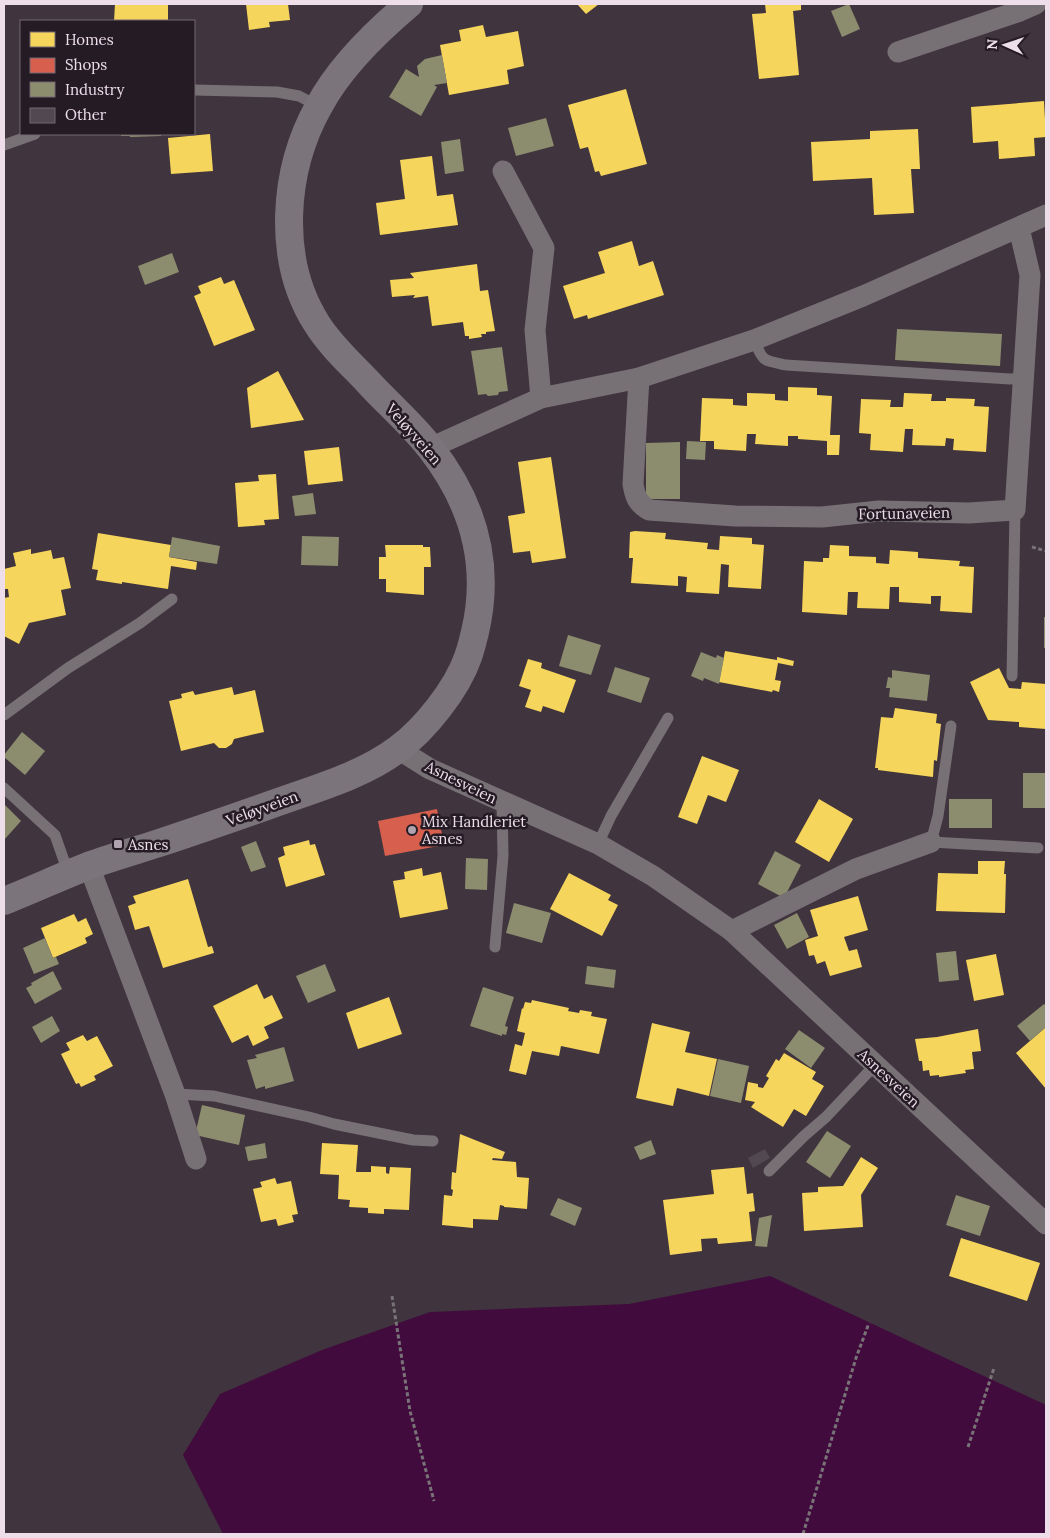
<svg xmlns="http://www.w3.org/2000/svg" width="1050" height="1538" font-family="Lora,serif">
<rect width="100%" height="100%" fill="#40343e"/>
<polygon fill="#410b3d" points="770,1276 1046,1405 1046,1534 223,1534 183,1455 220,1394 322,1350 430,1312 629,1304"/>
<g fill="#f6d55c">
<polygon points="115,4 168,4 168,21 114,21"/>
<polygon points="246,4 288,4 290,20 269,22 270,27 249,30"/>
<polygon points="577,4 599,4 586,14"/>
<polygon points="765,4 801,4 801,10 793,11 799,75 759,79 752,14 766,13"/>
<polygon points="483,25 486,37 518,31 524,66 507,70 509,84 449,95 440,45 461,41 459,30"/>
<polygon points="626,89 647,164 601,176 599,171 595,172 588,147 580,149 568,105"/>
<polygon points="1044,101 1046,137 1034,138 1035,156 999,159 998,141 973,143 971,107"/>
<polygon points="918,129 920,169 911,169 914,213 874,215 872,178 813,181 811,142 870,139 870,131"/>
<polygon points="210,134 213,171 171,174 168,138"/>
<polygon points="432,156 437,196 453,194 458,225 380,235 376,203 405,199 400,160"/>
<polygon points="632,241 639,266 653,261 664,295 588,319 587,315 574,319 563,286 605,273 598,252"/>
<polygon points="477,264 480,291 488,290 495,331 486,332 486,334 481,334 482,337 469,339 469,336 465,336 463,322 432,326 428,296 413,298 415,295 392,297 390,280 414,278 410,273"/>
<polygon points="221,277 224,284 234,280 255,330 214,346 194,296 201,293 198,286"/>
<polygon points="278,371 304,420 251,428 247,388"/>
<polygon points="788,387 817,388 817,395 832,396 830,435 840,435 839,455 827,455 827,441 798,439 798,436 788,436 788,446 755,444 756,434 747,434 746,451 714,449 714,441 700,441 702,398 733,399 733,405 747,406 747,393 775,394 775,400 788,401"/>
<polygon points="904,393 932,394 931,401 946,401 946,398 975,399 974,406 989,407 986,452 953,450 954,439 946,438 945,446 912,445 913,429 905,429 903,452 870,450 871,434 859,433 861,399 891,400 890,407 903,407"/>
<polygon points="339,447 343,481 308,485 304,451"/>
<polygon points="551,457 566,558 532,563 530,551 513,553 508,516 525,513 518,462"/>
<polygon points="276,474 279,519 264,520 265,525 238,527 235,483 259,481 258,475"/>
<polygon points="635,531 666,533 665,539 708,543 707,549 719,550 720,536 752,538 752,544 764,545 761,589 728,587 729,565 721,564 719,594 686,592 687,577 678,576 678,586 631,583 633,558 629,558 630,532"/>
<polygon points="98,533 171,545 169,557 197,562 196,570 171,566 168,589 122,582 122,584 96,580 98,570 92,569"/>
<polygon points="385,545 423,545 423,547 430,547 431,567 424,567 424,595 386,592 386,579 379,579 379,557 386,557"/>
<polygon points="830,545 849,546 849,556 876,557 876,563 889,564 890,550 918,552 918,558 960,561 959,566 974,567 972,613 940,611 941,596 931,596 931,604 899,602 899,587 890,587 889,609 857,608 858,592 848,592 847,615 802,612 804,561 823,562 823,558 829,558"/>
<polygon points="31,549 31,554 51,550 53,559 64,557 71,588 61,590 66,615 29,623 19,644 4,636 4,598 9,597 8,589 5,589 4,585 4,569 16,566 13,553"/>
<polygon points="725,651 777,660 777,657 794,661 793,666 778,663 775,680 781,681 779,692 773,690 772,692 719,682"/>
<polygon points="528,659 542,663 541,668 576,680 564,713 543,706 541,712 525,707 531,690 519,686"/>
<polygon points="999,668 1009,688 1021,689 1022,682 1046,684 1046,729 1019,727 1019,722 988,720 970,682"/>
<polygon points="232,687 234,695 255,690 264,732 234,739 232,744 226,748 219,748 214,743 181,751 169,701 182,698 181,694 193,691 195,695"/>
<polygon points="895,708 937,714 936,723 941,724 937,761 934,760 933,777 878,770 878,768 875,768 881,717 893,718"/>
<polygon points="702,756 739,770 726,802 708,795 697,824 678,817"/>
<polygon points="819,799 853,819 829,862 795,842"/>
<polygon points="309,840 310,845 315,844 325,875 286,887 278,858 285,855 283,847"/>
<polygon points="978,861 1005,861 1004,874 1006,874 1005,913 936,911 938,873 978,874"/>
<polygon points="422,868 423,876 441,872 448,909 400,918 393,881 405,879 404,872"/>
<polygon points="569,873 611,895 608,900 618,905 602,936 550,909"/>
<polygon points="188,879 208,947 212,946 214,953 163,968 149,926 135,930 128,906 136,903 133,896"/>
<polygon points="858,896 868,930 844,937 849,951 857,949 862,967 830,976 825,961 817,964 814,955 809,956 805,940 818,936 810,910"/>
<polygon points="74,914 78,922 86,918 93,934 85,938 87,943 53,958 41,928"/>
<polygon points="996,954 1004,995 974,1001 966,960"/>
<polygon points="257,984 264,999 272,995 283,1018 264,1027 269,1038 253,1046 248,1035 232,1043 213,1006"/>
<polygon points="389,997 402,1034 358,1049 346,1013"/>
<polygon points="532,1000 569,1008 568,1011 579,1013 580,1010 592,1012 591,1016 607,1019 599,1054 561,1046 559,1056 532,1051 526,1075 509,1071 515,1044 522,1046 525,1033 517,1031 522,1008 523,1009 525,1002 531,1003"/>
<polygon points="652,1023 690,1032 685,1052 717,1059 709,1096 677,1088 673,1106 636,1098"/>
<polygon points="1046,1027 1046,1089 1016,1053"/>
<polygon points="978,1029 981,1051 972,1052 974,1069 965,1070 966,1073 939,1077 939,1075 930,1076 929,1070 923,1071 922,1061 919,1061 915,1039 937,1037"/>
<polygon points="83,1035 87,1041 97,1036 113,1066 94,1076 96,1080 81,1087 79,1083 76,1084 61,1054 70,1050 66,1043"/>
<polygon points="784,1053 816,1072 812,1079 824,1086 806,1116 794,1109 783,1127 751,1107 755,1102 745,1100 748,1082 758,1084 758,1087 763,1088 769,1078 766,1076 776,1059 779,1061"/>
<polygon points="460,1134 505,1152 502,1159 493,1158 492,1160 516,1162 517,1177 529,1178 527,1209 504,1207 504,1206 500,1205 498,1220 473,1219 473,1228 442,1225 444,1195 452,1196 453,1190 451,1189 452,1172 456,1173"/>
<polygon points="322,1143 358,1145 356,1172 371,1172 371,1166 386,1167 386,1173 389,1174 390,1167 411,1168 409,1210 384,1209 384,1214 368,1213 368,1208 349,1207 350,1200 338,1199 339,1175 320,1174"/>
<polygon points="861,1157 878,1168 861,1195 863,1227 804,1231 802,1193 818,1192 818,1187 843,1186"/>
<polygon points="744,1167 747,1194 753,1193 755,1211 749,1212 752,1241 718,1244 717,1238 701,1239 702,1251 670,1255 663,1200 714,1194 711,1170"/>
<polygon points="275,1178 277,1184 291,1181 298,1214 292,1215 294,1222 278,1226 276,1219 261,1222 253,1189 262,1187 260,1182"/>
<polygon points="961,1238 1040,1263 1027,1301 949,1276"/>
</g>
<polygon fill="#d6604d" points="437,809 444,845 385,856 378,821"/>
<g fill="#8c8c6e">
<polygon points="849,4 860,29 842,37 831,11"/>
<polygon points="442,55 447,83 434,85 437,87 421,116 389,97 406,69 419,77 417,66 425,59"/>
<polygon points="546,118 554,146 516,156 508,128"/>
<polygon points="121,134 161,134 161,136 130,137 130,136 121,136"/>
<polygon points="460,139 464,171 445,174 441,142"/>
<polygon points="172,253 179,272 145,285 138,266"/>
<polygon points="897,329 1002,334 1000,366 895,360"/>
<polygon points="502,347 508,391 499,392 498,395 488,396 486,394 478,395 471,351"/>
<polygon points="687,441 706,442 705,460 686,459"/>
<polygon points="680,442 680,499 646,499 646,443"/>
<polygon points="313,493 316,514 295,516 292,496"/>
<polygon points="302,536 339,537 338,566 301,565"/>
<polygon points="172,537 220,546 217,564 169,557"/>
<rect x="1044" y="617" width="2" height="31"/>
<polygon points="568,635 601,645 591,675 559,666"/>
<polygon points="701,652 716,658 717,655 724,658 719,684 704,678 703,681 691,676"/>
<polygon points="615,667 650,678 641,703 607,692"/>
<polygon points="892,670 930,675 927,701 889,697 890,688 886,688 888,677 892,678"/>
<polygon points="22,732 45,751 25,775 4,757 4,755"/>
<rect x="1023" y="773" width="23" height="35"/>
<rect x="949" y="799" width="43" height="29"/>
<polygon points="4,804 21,821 4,840"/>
<polygon points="256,841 266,867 251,872 241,847"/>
<polygon points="775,851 801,865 784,898 758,884"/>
<polygon points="466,858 488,859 487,890 465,889"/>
<polygon points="514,903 551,913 542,943 506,933"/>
<polygon points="797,913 809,937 787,949 774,925"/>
<polygon points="45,938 53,958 56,957 59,964 34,974 23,948"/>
<polygon points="956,951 959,980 939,982 936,953"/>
<polygon points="325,964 336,991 308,1003 296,976"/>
<polygon points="587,966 616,970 614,988 585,984"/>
<polygon points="53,971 62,989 35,1004 26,988 32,985 31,983"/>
<polygon points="483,987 514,997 505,1026 508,1027 506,1035 502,1034 502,1036 470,1026"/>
<polygon points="1044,1004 1046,1006 1046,1027 1030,1041 1017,1026"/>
<polygon points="52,1016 60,1031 41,1043 32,1027"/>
<polygon points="799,1030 825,1048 811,1068 785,1049"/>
<polygon points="284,1047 294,1081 265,1089 265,1086 256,1089 247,1060 257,1058 255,1055"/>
<polygon points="718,1059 749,1066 741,1103 710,1096"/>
<polygon points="202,1105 245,1115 239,1145 195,1135"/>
<polygon points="827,1131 851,1146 830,1178 806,1162"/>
<polygon points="651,1140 656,1154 640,1160 634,1147"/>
<polygon points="265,1143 267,1158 248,1161 245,1147"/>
<polygon points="956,1195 990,1206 980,1236 946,1225"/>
<polygon points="558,1198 582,1208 575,1226 550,1215"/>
<polygon points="772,1215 767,1247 755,1246 759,1218"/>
</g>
<polygon fill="#524851" points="765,1149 770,1158 753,1168 748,1158"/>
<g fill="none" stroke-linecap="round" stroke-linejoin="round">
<g stroke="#797378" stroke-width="3" stroke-dasharray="4 2.5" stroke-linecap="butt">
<polyline points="1032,547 1046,551"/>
<polyline points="392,1296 410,1411 434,1501"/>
<polyline points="968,1447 994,1368"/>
<polyline points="803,1534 856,1358 869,1323"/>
</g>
<g stroke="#777176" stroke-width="11">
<polyline points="194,90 277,92 299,96 318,106"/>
<polyline points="4,145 35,134"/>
<path d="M 754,340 C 763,362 763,360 786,365 L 1010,379 L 1024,378"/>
<polyline points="1012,676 1015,510"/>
<polyline points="4,715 68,668 140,623 172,599"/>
<polyline points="951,726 938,816 931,842 1038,848"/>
<polyline points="4,788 55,835 69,875"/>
<polyline points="598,844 611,816 668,718"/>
<polyline points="495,947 503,856 502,802"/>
<polyline points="175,1094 214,1096 309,1117 334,1124 413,1140 433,1141"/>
<polyline points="769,1171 804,1136 826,1117 875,1065"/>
</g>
<g stroke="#777176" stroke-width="21">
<polyline points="898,52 1020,11 1036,4"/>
<polyline points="503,171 544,248 535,330 541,398"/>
<path d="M 639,378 L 633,484 C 635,496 637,503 649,510 L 735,516 L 822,517 L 879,511 L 969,513 L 1015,510 L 1030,275 L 1019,228"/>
<polyline points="430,448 541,398 639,378 754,340 863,296 1046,215"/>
<polyline points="398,749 430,769 598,844 653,876 732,931 1046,1224"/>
<polyline points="89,866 175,1094 196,1159"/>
<polyline points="732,931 856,869 931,842"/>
</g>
<path stroke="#7b747a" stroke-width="28" d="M 4,901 C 32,890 60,877 88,866 C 110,858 134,851 156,844 C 193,832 230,819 267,806 C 310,790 361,777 398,749 C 425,729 457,689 468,657 C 471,649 473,640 475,632 C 491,564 473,503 431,449 C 413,425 388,404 368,382 C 351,364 330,345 317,324 C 276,260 283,170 319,106 C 339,68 377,31 409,4"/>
</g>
<g fill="#b0a2ae" stroke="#251b24" stroke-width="2">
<circle cx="412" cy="830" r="5"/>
<rect x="113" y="839" width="10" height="10" rx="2.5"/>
</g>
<g text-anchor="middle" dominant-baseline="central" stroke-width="5" stroke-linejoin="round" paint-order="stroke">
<g font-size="15" fill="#eddeea" stroke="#251b24">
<text transform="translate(414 434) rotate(49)">Veløyveien</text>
<text transform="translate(904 513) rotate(-1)">Fortunaveien</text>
<text transform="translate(461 782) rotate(26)">Asnesveien</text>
<text transform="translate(262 808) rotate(-20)">Veløyveien</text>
<text transform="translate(889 1078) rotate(43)">Asnesveien</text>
</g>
<g font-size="15" fill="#eddeea" stroke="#251b24" text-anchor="start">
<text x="422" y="821">Mix Handleriet<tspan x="422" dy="17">Asnes</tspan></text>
<text x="128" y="844">Asnes</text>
</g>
</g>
<rect width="1050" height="1538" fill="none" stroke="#eddeea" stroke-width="10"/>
<rect x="20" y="20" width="175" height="115" fill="#251b24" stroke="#756973"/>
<rect x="30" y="32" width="25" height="15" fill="#f6d55c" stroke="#756973"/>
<text x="65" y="45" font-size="15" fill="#eddeea">Homes</text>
<rect x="30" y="58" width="25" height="15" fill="#d6604d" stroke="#756973"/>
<text x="65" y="70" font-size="15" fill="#eddeea">Shops</text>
<rect x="30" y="82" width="25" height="15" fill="#8c8c6e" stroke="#756973"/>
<text x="65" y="95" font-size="15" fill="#eddeea">Industry</text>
<rect x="30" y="108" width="25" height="15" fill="#524851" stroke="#756973"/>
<text x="65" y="120" font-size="15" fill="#eddeea">Other</text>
<g transform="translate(1005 45) rotate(273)" stroke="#251b24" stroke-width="4" paint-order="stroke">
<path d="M0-4L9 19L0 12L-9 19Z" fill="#eddeea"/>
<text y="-8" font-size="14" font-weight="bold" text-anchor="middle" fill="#eddeea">N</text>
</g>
</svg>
